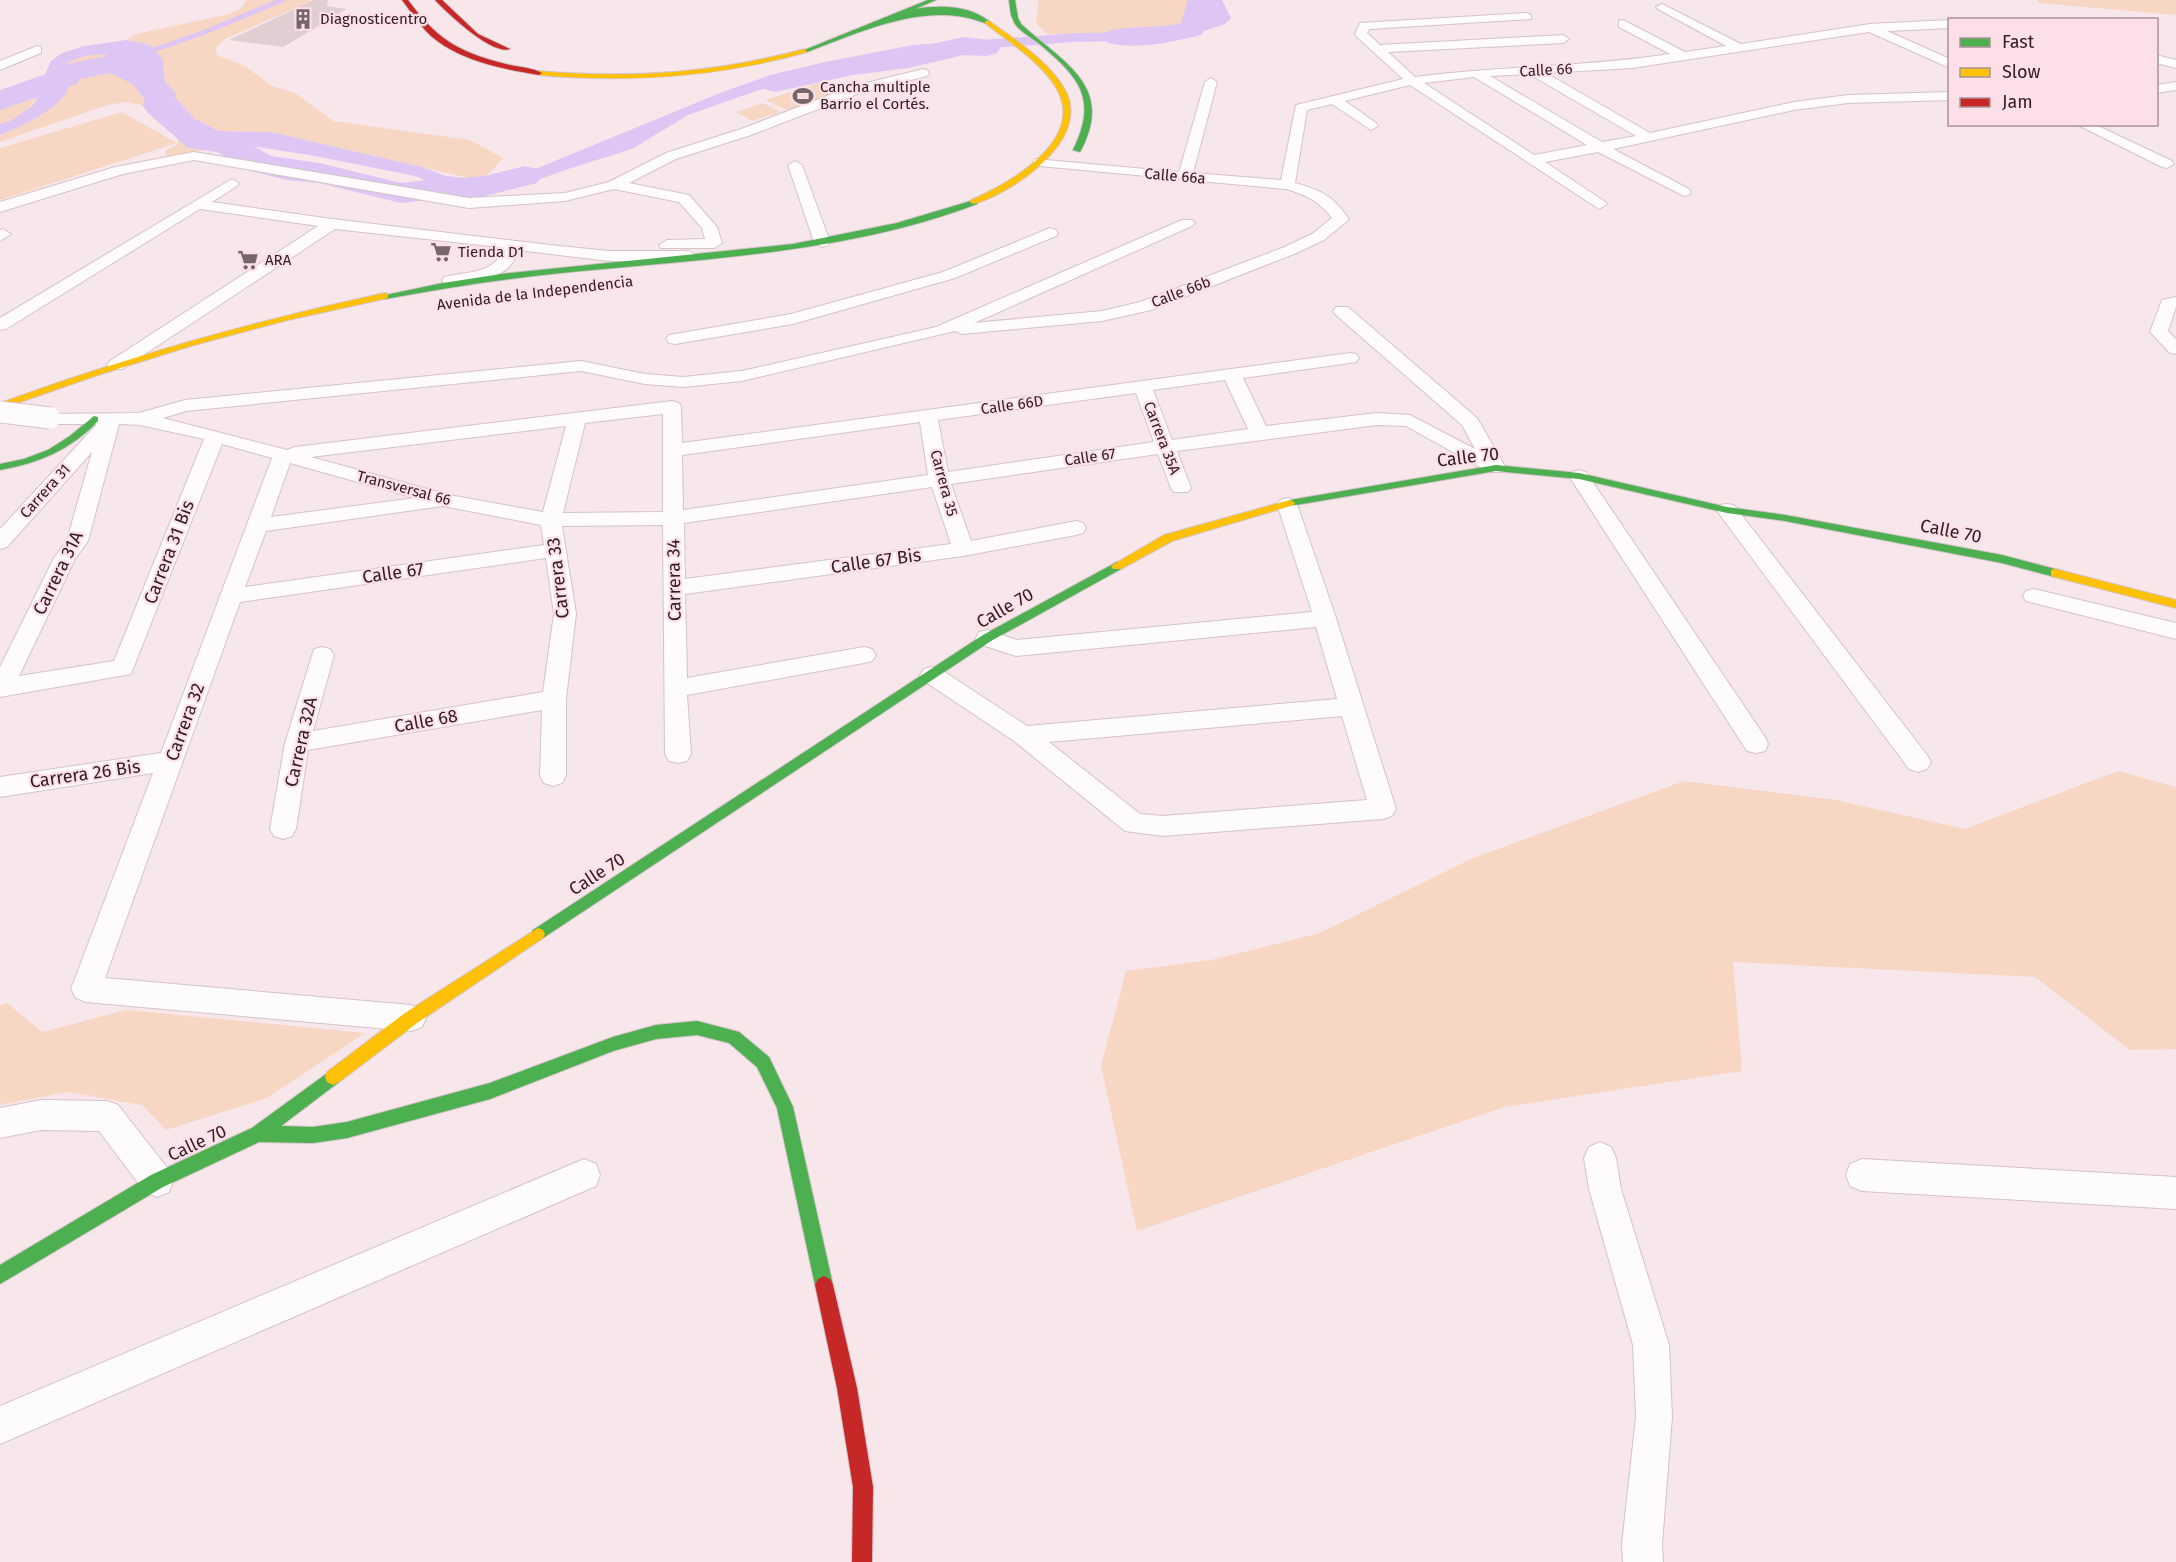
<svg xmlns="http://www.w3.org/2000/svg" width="2176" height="1562" font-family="'Fira Sans',sans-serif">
<rect width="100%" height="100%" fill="#f7e6ea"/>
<g fill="#f7d7c4">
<polygon points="247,0 314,0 225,39 215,49 217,55 245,66 272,86 295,93 333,121 470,140 503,158 482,181 271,132 220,131 195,119 165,86 163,60 150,45 126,40 136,34 229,14 240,9"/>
<polygon points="1039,0 1202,0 1213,18 1147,32 1047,34 1036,23"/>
<polygon points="2037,0 2176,0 2176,15 2039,3"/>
<path d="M 103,54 L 117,63 L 143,97 L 159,106 L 174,121 L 200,139 L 214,143 L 236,144 L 233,148 L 224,151 L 205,150 L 167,156 L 165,151 L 178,144 L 178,133 L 142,105 L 126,102 L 107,105 L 0,142 L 0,135 C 19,128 65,106 69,86 L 64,73 L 68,62 L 85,56 Z"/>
<path d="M 44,77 C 40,102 24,117 0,124 L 0,96 Z"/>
<polygon points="819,83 840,93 786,110 766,100"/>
<polygon points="763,103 780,112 752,121 736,112"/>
<polygon points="122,112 177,143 0,200 0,148"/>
<polygon points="2118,771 2176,787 2176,1049 2130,1050 2035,977 1733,962 1742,1071 1505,1107 1137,1231 1101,1066 1126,971 1211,960 1320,933 1473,858 1684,781 1836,800 1965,829"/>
<polygon points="7,1003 42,1032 126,1010 365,1033 267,1098 166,1130 142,1105 68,1092 0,1105 0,1005"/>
</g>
<path fill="#ddc6f4" d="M 1201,0 L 1222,0 L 1231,18 L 1225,24 L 1201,32 L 1161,40 L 1073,42 L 964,50 L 819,73 L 759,90 L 688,115 L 632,149 L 568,169 L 521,186 L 470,192 L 445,188 L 415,176 L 315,156 L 258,147 L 214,143 L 200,139 L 174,121 L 159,106 L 143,97 L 117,63 L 109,57 L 103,54 L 85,56 L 68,62 L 64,73 L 69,85 C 66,106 19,128 0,135 L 0,124 L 12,120 L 32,106 L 42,91 L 44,77 L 51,61 L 62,53 L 85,46 L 126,40 L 150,45 L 163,60 L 165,86 L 195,119 L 219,131 L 271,132 L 422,167 L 446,176 L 465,178 L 533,170 L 725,91 L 771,75 L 825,62 L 913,45 L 1076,33 L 1147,32 L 1182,26 L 1213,18 L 1201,3 Z"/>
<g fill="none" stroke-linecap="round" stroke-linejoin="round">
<polyline stroke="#ddc6f4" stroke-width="5" points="117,63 205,32 282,0"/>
<g fill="#ddc6f4" fill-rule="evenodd">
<path d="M 1188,0 L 1214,0 L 1211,20 L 1201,35 C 1172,42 1138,50 1108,43 L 1104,37 L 1108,31 C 1132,25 1157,29 1181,23 Z"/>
<path d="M 964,37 L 997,41 L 1001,47 L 997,53 L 987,56 L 964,55 L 908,68 L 853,75 L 775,92 L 764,89 L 760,83 L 764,77 L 775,74 C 838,60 901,52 964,37 Z"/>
<path d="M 117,54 C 135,59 165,78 176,94 L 175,104 L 209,132 L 248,137 L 252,145 L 271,156 L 319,163 L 401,183 L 445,178 L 477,178 L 525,166 L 537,169 L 542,176 L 537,183 L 477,198 L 445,198 L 401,203 L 319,183 L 287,180 L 247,170 L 217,152 L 188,148 L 148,113 L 143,106 L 145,96 L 130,83 L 110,73 L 80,79 L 77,84 L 0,110 L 0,90 L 49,73 L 53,67 Z"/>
</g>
</g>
<polygon fill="#dfcfd2" points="314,0 328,0 327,6 347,9 283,47 229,40"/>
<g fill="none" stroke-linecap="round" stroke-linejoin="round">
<g stroke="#d4c3c7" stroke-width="2">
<g id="street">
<path d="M 1662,4 L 1741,44 L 1870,24 L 1950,20 L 1950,28 L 1887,31 L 1950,59 L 1950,68 L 1869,32 L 1632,68 L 1546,73 L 1650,133 L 1794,102 L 1848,95 L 1950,92 L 1950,100 L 1848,103 L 1794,110 L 1613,149 L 1689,189 L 1691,192 L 1689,195 L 1684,196 L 1598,152 L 1545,162 L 1604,201 L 1607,204 L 1599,209 L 1410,85 L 1345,101 L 1376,123 L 1378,126 L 1371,130 L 1332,104 L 1307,110 L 1295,183 C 1321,190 1333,196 1349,219 L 1346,222 L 1324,240 L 1294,254 L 1151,310 L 1102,321 L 962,334 L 955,331 L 742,381 L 683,387 L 645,384 L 581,371 L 186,411 L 163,418 L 287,450 L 295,447 L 672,401 L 679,403 L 681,407 L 682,443 L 1350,353 L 1356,354 L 1359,358 L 1356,362 L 1243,378 L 1266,426 L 1377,413 L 1410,415 L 1475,449 L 1462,425 L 1336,315 L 1333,311 L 1336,307 L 1348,307 L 1477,418 L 1506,468 L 1503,472 L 1489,472 L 1406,426 L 1377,425 L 1177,451 L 1191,488 L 1188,492 L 1174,492 L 1171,488 L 1158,454 L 951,484 L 971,541 L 1076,521 L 1083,523 L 1086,528 L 1083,533 L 1076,535 L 963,556 L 685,594 L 687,678 L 864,647 L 872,649 L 876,655 L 872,661 L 864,663 L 687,695 L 691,754 L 687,761 L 678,763 L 669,761 L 665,754 L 663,525 L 562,526 L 576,614 L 566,699 L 566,776 L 562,783 L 553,786 L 544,783 L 540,776 L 542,710 L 308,750 L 296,829 L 292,836 L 283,839 L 274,836 L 270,829 L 285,743 L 314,649 L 322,647 L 330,649 L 334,655 L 313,731 L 543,692 L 554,614 L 546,558 L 240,602 L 105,978 L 411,1005 L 422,1009 L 426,1018 L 422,1027 L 411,1031 L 86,1002 L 76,998 L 71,989 L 153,773 L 0,797 L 0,777 L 161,753 L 272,458 L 222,444 L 131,674 L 0,697 L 0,667 L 54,558 L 67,540 L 92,452 L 7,547 L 0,549 L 0,529 L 97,424 L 50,424 L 43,422 L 41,418 L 43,414 L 139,413 L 185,400 L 581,361 L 645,374 L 683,377 L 742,371 L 936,327 L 1182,220 L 1192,220 L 1195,223 L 1192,226 L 974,323 L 1102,311 L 1140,302 L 1282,248 L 1312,234 L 1332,218 C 1319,201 1306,195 1286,189 L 1040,166 L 1035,165 L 1033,162 L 1035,159 L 1179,172 L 1205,82 L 1211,78 L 1217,82 L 1193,173 L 1281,180 L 1296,105 L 1403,79 L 1357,37 L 1355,34 L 1360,23 L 1527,13 L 1531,15 L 1531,19 L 1369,29 L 1367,33 L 1380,45 L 1563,35 L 1569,39 L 1563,43 L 1388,52 L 1415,77 C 1500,66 1586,67 1670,54 L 1619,27 L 1619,21 L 1623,20 L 1685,52 L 1726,46 L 1658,9 L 1656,7 ZM 1529,74 L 1636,136 L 1602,142 L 1490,76 ZM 1474,77 L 1587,145 L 1534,155 L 1424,83 ZM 1225,380 L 1248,429 L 1172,440 L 1153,390 ZM 1136,393 L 1154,442 L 948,472 L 938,420 ZM 663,414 L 663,512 L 563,513 L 585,423 ZM 920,422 L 928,475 L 683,510 L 682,455 ZM 119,424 L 140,425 L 204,439 L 114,661 L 19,676 L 75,559 L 88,541 ZM 566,426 L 543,512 L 449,495 L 311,457 ZM 290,463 L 415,498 L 271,517 ZM 932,487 L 951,544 L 685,579 L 684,523 ZM 443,506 L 541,525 L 544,545 L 245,587 L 266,531 Z"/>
<polygon points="37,46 41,47 41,53 0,70 0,61"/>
<polygon points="2156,55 2176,60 2176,68 2156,63"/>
<polygon points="923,69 927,70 929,73 927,76 860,93 751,135 676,159 629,183 689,195 717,227 722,243 714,248 661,248 659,245 667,240 705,239 702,228 679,202 614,189 565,201 469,208 194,160 123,174 0,212 0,202 115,167 194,152 469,198 565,193 609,182 666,153 741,129 850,87"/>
<polygon points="2176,82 2176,90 2156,93 2156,85"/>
<polygon points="2076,124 2094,124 2172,161 2174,164 2167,168 2162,167"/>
<polygon points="795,161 802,165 830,242 828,245 822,247 814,242 788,165"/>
<path d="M 232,179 L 239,183 L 237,186 L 212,202 L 332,219 L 559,246 L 609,251 L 689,251 L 697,256 L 689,261 L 609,261 L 518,250 C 516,256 514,262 509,267 C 499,278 459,287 444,283 L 442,280 L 444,277 C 464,272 496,274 502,250 L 499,247 L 335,229 L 122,369 L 110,369 L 107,365 L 110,361 L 318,226 L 200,209 L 6,329 L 0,330 L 0,318 Z"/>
<polygon points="1050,228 1056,230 1058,233 1056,236 955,278 793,324 675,344 669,343 666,339 669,335 675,334 791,314 943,272"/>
<polygon points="3,229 11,234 0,241 0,230"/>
<polygon points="2176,297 2176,307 2168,331 2176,339 2176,354 2170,353 2150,332 2162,300"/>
<polygon points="1579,470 1586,472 1765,737 1768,744 1765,751 1756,753 1747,751 1569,476 1572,472"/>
<path d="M 1287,498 L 1294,500 L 1297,504 L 1336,618 L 1396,809 L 1392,816 L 1383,819 L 1163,836 L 1125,831 L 1014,741 L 924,681 L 920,675 L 924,669 L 932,667 L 940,669 L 1027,726 L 1337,699 L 1316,627 L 1016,656 L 979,644 L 976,638 L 979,632 L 987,630 L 1017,640 L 1312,612 L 1277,504 L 1280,500 ZM 1342,716 L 1367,800 L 1163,816 L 1140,814 L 1049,742 Z"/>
<polygon points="1727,504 1734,505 1927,755 1931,762 1927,769 1918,772 1909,769 1720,515 1717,510 1720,505"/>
<polygon points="2034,589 2176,623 2176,639 2026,601 2023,596 2026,591"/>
<polygon points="41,1100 107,1101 118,1105 169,1170 173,1181 169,1192 157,1197 145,1192 99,1131 41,1130 0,1138 0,1108"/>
<polygon points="1600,1142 1611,1147 1616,1158 1621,1189 1669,1345 1672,1417 1662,1544 1663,1562 1623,1562 1622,1544 1636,1417 1633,1345 1589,1189 1584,1158 1589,1147"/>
<polygon points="584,1159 596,1164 600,1175 596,1186 0,1444 0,1406"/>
<polygon points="1862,1159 2176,1177 2176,1209 1862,1191 1850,1186 1846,1175 1850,1164"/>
</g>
</g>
<g stroke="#d4c3c7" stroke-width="2">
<g id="fast">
<path d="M 928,0 L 936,0 L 915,9 C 940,5 969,5 990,22 L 985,23 C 928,0 862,31 807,52 L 802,51 Z"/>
<path d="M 1009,0 L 1015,0 L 1018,18 L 1021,24 C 1063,63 1116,86 1080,152 L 1073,150 C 1099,97 1078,76 1037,42 C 1029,36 1021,32 1015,24 L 1011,15 Z"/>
<path d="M 974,200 L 978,202 L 977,204 C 845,254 700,259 561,273 C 502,279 443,288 385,299 L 381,296 L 443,283 L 501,274 L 793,244 L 897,223 Z"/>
<path d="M 94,416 L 98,417 L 98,421 C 70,450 39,463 0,470 L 0,464 L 24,459 L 48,450 L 70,436 Z"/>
<polygon points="1496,465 1579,473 1727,507 1785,515 2002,555 2059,570 2061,573 2055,577 2002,563 1785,521 1727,513 1579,479 1496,471 1290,506 1285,503 1290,500"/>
<polygon points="1117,562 1121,563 1121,569 991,641 543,938 538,940 533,938 531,934 533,930 983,635"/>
<polygon points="697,1021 739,1032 769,1057 793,1107 833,1285 830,1291 824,1294 818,1291 815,1285 777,1108 757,1067 729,1043 697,1035 656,1039 613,1051 490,1099 347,1138 313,1143 259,1142 163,1187 0,1284 0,1265 151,1175 252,1128 333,1069 339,1072 341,1077 339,1082 281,1126 313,1127 347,1122 490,1083 613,1037 656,1025"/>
</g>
</g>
<g stroke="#d4c3c7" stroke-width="2">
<g id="slow">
<path d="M 985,21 L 989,21 C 1015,40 1051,62 1066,92 C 1090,141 1013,192 974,204 L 970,202 L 971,200 C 1008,184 1082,143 1059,93 C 1047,66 1008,41 985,23 Z"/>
<path d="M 805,49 L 807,52 C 718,77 631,83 539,75 L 536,73 L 539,71 C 632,79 714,73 805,49 Z"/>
<path d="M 385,293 L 388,294 L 388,298 L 288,320 L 194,345 L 98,375 L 0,409 L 0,403 C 126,357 254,321 385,293 Z"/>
<polygon points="1290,500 1295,503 1294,505 1172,541 1121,569 1113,569 1111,566 1164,535"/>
<polygon points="2055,569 2176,600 2176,608 2051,576 2051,570"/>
<polygon points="538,928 543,930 545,934 543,938 417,1023 339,1082 333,1085 327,1082 325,1077 327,1072 405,1013"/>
</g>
</g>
<g stroke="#d4c3c7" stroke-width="2">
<g id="jam">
<path d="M 402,0 L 408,0 C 436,38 456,51 502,63 C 515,67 531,67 542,73 L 539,75 C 503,69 460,61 431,36 C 420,26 411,12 402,0 Z"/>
<path d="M 435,0 L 442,0 L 478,34 L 510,49 C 493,56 447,13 435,0 Z"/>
<polygon points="824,1276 830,1279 833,1285 857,1388 873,1487 872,1562 852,1562 853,1487 837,1388 815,1285 818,1279"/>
</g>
</g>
<use href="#street" fill="#fefbfc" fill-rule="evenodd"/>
<use href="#fast" fill="#4caf50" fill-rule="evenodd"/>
<use href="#slow" fill="#ffc107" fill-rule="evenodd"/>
<use href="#jam" fill="#c62828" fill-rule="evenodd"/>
<g stroke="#d4c3c7" stroke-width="23" stroke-linecap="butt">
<polyline id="street-bridge" points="0,412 50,418"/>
</g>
<use href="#street-bridge" stroke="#fefbfc" stroke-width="21"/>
</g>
<defs>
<g id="building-bare" transform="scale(1.62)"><path d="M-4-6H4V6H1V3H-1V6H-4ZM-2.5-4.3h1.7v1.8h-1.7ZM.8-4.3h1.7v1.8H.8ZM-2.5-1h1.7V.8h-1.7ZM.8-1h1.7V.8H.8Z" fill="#766569" stroke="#fde0e7" stroke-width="2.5" paint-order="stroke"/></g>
<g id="stadium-bare" transform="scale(1.62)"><path d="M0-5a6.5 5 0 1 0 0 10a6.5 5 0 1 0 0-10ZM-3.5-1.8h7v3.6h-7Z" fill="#766569" stroke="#fde0e7" stroke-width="2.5" paint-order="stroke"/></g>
<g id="supermarket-bare" transform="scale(1.62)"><path d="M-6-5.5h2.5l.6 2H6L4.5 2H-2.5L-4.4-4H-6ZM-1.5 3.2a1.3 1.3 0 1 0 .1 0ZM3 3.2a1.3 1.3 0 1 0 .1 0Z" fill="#766569" stroke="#fde0e7" stroke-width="2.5" paint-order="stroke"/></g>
</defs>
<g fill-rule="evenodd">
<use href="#building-bare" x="303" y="19"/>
<use href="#stadium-bare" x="803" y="96"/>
<use href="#supermarket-bare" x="441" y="252"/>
<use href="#supermarket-bare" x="248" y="260"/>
</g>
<g text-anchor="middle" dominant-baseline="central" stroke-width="4.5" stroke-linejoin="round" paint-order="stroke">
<g font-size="15" fill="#312024" stroke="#fde0e7" text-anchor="start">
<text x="320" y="19">Diagnosticentro</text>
<text x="820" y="87">Cancha multiple<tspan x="820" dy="17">Barrio el Cortés.</tspan></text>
<text x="458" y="252">Tienda D1</text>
<text x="265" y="260">ARA</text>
</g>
<g font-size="15" fill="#312024" stroke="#fde0e7">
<text transform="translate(1546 70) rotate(-3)">Calle 66</text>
<text transform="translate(1175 176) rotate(5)">Calle 66a</text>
<text transform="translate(1181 292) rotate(-21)">Calle 66b</text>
<text transform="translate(535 293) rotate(-7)">Avenida de la Independencia</text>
<text transform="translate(1012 405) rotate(-8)">Calle 66D</text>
<text transform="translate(1162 438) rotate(69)">Carrera 35A</text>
<text transform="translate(1090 457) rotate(-8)">Calle 67</text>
<text transform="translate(944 483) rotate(75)">Carrera 35</text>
<text transform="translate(404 488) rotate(15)">Transversal 66</text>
<text transform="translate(45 491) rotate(-48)">Carrera 31</text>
</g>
<g font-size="18" fill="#312024" stroke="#fde0e7">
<text transform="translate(1468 457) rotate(-7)">Calle 70</text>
<text transform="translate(1951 531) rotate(11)">Calle 70</text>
<text transform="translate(169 552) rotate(-69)">Carrera 31 Bis</text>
<text transform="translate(876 561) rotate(-8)">Calle 67 Bis</text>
<text transform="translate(58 573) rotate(-64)">Carrera 31A</text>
<text transform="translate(393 573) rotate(-8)">Calle 67</text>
<text transform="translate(558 578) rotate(-97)">Carrera 33</text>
<text transform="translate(674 580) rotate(-91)">Carrera 34</text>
<text transform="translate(1005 608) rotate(-30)">Calle 70</text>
<text transform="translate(426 721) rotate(-10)">Calle 68</text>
<text transform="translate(185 722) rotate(-70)">Carrera 32</text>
<text transform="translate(301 742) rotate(-77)">Carrera 32A</text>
<text transform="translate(85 774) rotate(-8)">Carrera 26 Bis</text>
<text transform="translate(597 874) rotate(-33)">Calle 70</text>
<text transform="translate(197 1143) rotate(-25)">Calle 70</text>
</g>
</g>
<rect x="1948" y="18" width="210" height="108" fill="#fde0e7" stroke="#ab9399" stroke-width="1.5"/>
<rect x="1960" y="38" width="30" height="9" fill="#4caf50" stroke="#ab9399" stroke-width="1.5"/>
<text x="2002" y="48" font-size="18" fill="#312024">Fast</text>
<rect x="1960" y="68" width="30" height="9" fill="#ffc107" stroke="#ab9399" stroke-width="1.5"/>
<text x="2002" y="78" font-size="18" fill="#312024">Slow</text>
<rect x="1960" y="98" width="30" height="9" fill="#c62828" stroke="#ab9399" stroke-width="1.5"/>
<text x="2002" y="108" font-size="18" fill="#312024">Jam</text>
</svg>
